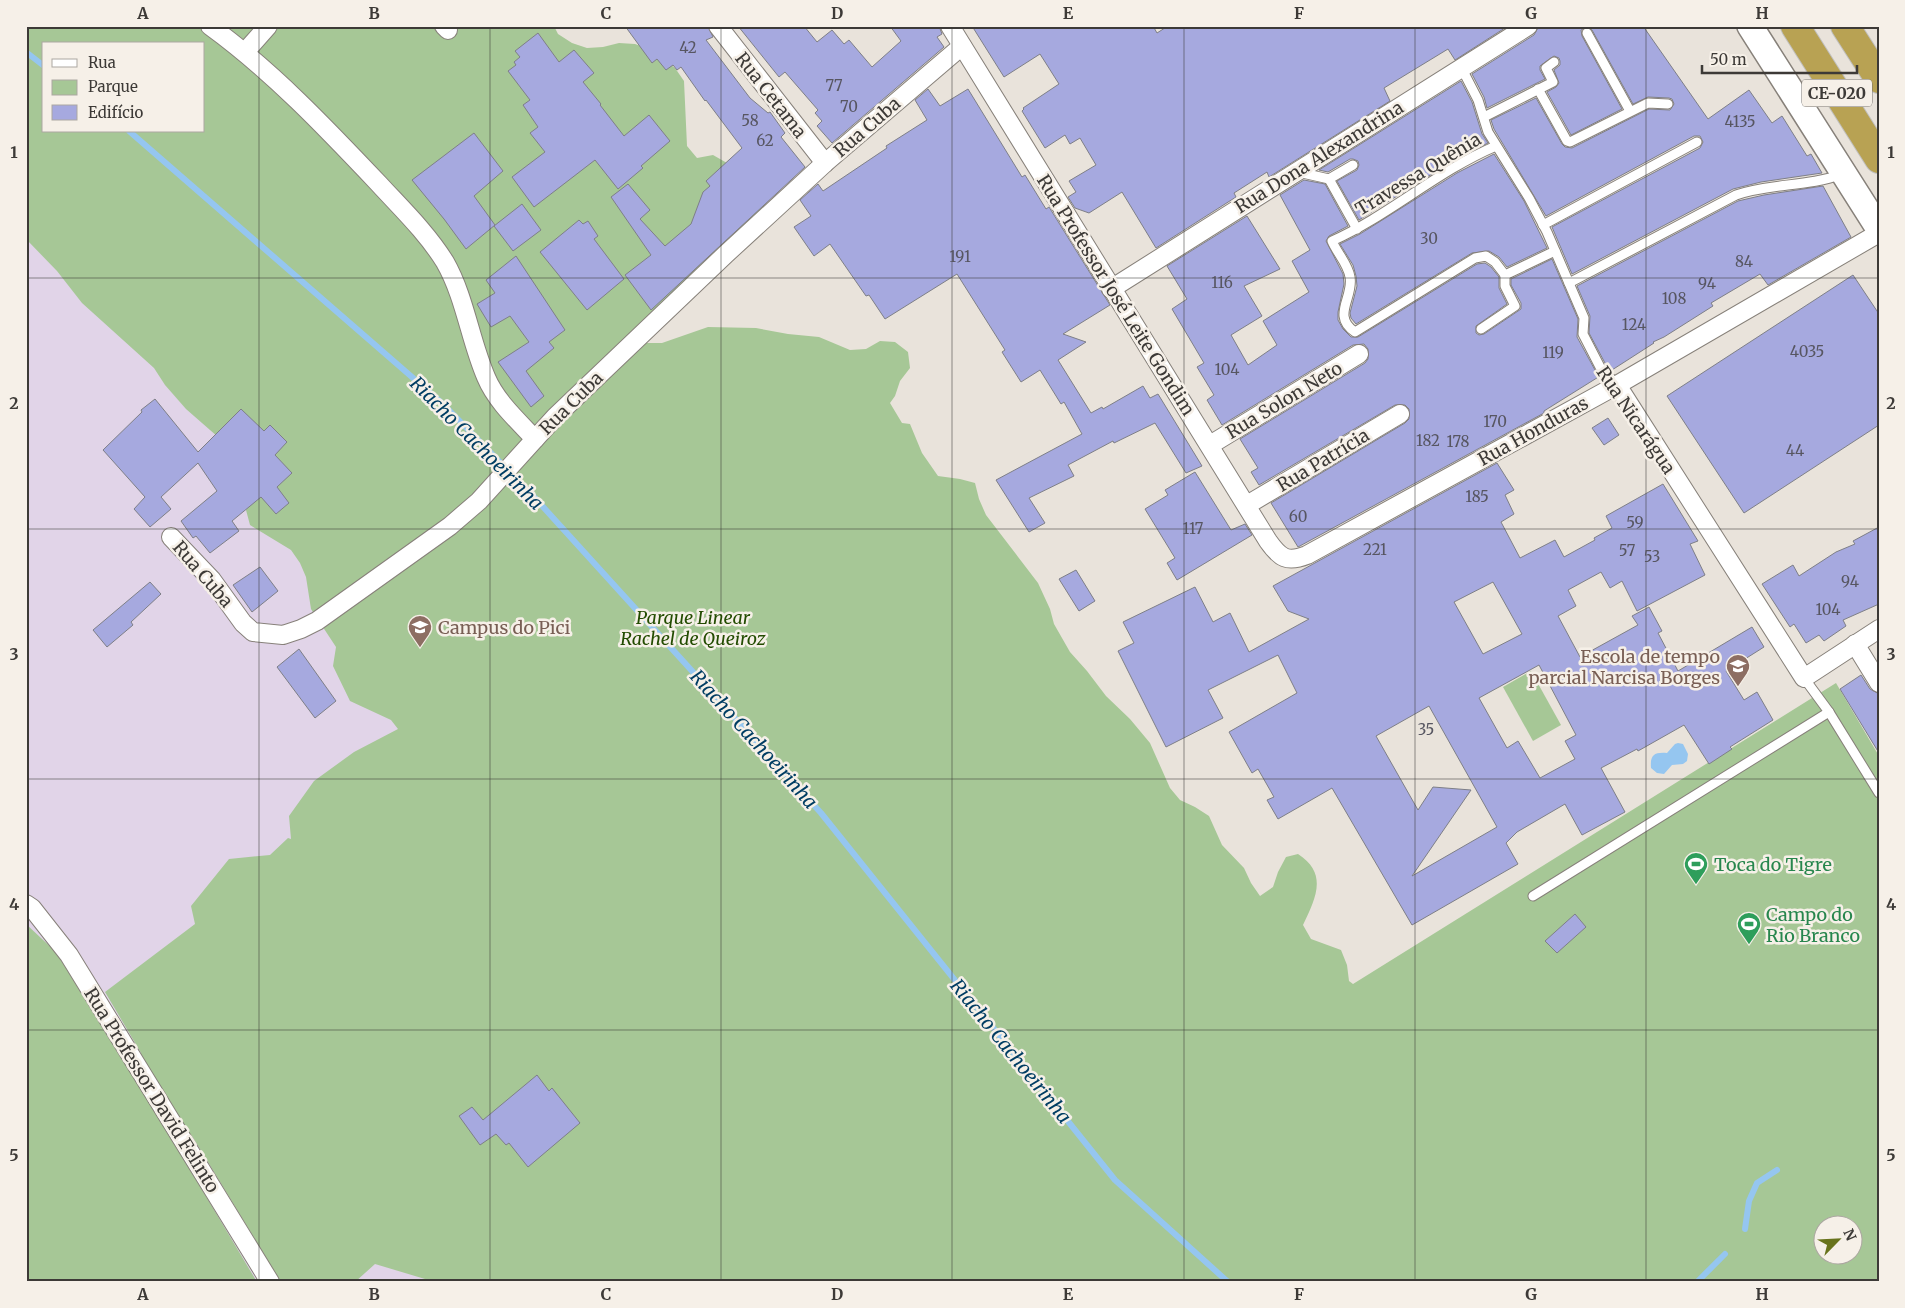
<svg xmlns="http://www.w3.org/2000/svg" width="1905" height="1308" font-family="Merriweather,serif">
<rect width="100%" height="100%" fill="#e9e3db"/>
<polygon fill="#e1d4e8" points="26,168 1131,1038 1879,1282 26,1282"/>
<g fill="#a6c796" fill-rule="evenodd">
<path d="M 26,26 L 554,26 L 558,34 L 572,43 L 587,48 L 603,47 L 619,43 L 635,44 L 650,49 L 675,68 L 684,81 L 687,146 L 697,158 L 713,155 L 727,163 L 747,207 L 770,206 L 633,333 L 646,343 L 662,343 L 708,327 L 756,328 L 788,334 L 819,337 L 850,350 L 866,349 L 880,341 L 895,342 L 908,352 L 910,368 L 900,381 L 895,396 L 890,403 L 902,423 L 910,424 L 922,453 L 938,476 L 960,479 L 975,483 L 979,499 L 986,515 L 1038,583 L 1050,609 L 1054,624 L 1070,652 L 1087,671 L 1106,696 L 1130,719 L 1150,743 L 1170,788 L 1180,800 L 1195,807 L 1209,816 L 1222,845 L 1244,868 L 1251,883 L 1260,896 L 1273,887 L 1278,872 L 1286,857 L 1298,854 C 1329,874 1315,899 1303,925 L 1311,939 L 1341,950 L 1347,965 L 1349,981 L 1353,984 L 1836,683 L 1879,756 L 1879,1282 L 435,1282 L 375,1264 L 355,1282 L 281,1282 L 192,1136 L 173,1141 L 257,1282 L 26,1282 L 26,924 L 56,952 L 121,1058 L 141,1053 L 105,992 L 195,924 L 191,906 L 229,859 L 270,855 L 288,838 L 291,839 L 289,816 L 314,781 L 354,752 L 398,729 L 391,720 L 350,701 L 333,666 L 336,647 L 311,609 L 306,577 L 300,563 L 291,550 L 250,525 L 246,510 L 250,495 L 234,451 L 186,409 L 165,385 L 154,368 L 82,303 L 57,271 L 26,239 ZM 44,44 L 204,44 L 204,131 L 44,131 ZM 1822,1226 L 1852,1226 L 1852,1256 L 1822,1256 Z"/>
<polygon points="1531,671 1561,725 1533,741 1503,687"/>
</g>
<path fill="#95c6f0" d="M 1678,743 L 1683,744 L 1688,754 L 1687,761 L 1683,764 L 1672,765 L 1664,774 L 1657,773 L 1651,768 C 1650,755 1654,752 1667,753 L 1675,744 Z"/>
<g fill="none" stroke-linecap="round" stroke-linejoin="round">
<g stroke="#95c6f0" stroke-width="6">
<polyline points="26,52 44,66"/>
<polyline points="129,131 443,404 535,498 821,813 1115,1180 1228,1282"/>
<polyline points="1745,1229 1749,1201 1757,1183 1777,1170"/>
<polyline points="1697,1282 1725,1254"/>
</g>
</g>
<g fill="#a6a9df" stroke="#7e7f87" fill-rule="evenodd">
<polygon points="625,26 708,26 713,37 706,40 750,98 768,113 770,112 785,133 781,137 805,167 651,310 625,275 651,255 611,197 628,184 650,210 640,219 665,246 691,224 703,192 710,186 706,181 742,148 706,100 705,101 681,67 677,70 673,65 666,70 657,59 652,63"/>
<polygon points="738,26 804,26 817,42 832,30 844,44 849,40 872,67 901,41 890,26 939,26 942,34 937,37 944,47 832,143 817,126 822,121 815,113 818,110 785,72 779,77"/>
<polygon points="972,26 1153,26 1157,33 1168,26 1508,26 1455,60 1448,49 1384,88 1390,101 1269,177 1267,172 1234,193 1236,197 1156,248 1122,192 1089,213 1075,208 1068,197 1076,192 1069,181 1096,165 1080,138 1070,144 1065,135 1045,148 1022,111 1024,109 1023,108 1059,84 1040,54 1004,77"/>
<polygon points="1539,26 1643,26 1708,119 1749,90 1772,123 1782,116 1807,156 1811,154 1822,173 1761,182 1733,189 1572,274 1552,227 1700,148 1703,142 1700,136 1694,136 1546,216 1494,129 1491,120 1536,98 1562,144 1565,147 1572,148 1649,109 1670,110 1674,104 1672,99 1669,98 1648,97 1633,104 1592,30 1587,27 1581,30 1582,36 1622,109 1571,135 1547,92 1556,87 1559,83 1554,70 1560,65 1560,61 1559,58 1554,56 1540,66 1540,70 1545,79 1487,108 1484,97 1472,74 1534,35"/>
<polygon points="538,33 559,62 574,50 594,73 583,82 601,104 600,105 624,136 649,115 670,141 641,166 643,168 618,189 595,160 534,207 512,177 545,152 530,133 538,127 523,105 530,100 508,71 516,65 514,62 520,57 515,51"/>
<polygon points="1461,81 1472,102 1482,134 1488,143 1451,162 1359,220 1337,181 1357,170 1359,165 1358,161 1353,159 1350,159 1328,172 1319,170"/>
<polygon points="928,89 940,106 968,89 1022,177 1025,175 1046,209 1049,207 1110,305 1063,334 1086,342 1058,360 1091,413 1102,407 1103,409 1143,386 1150,398 1158,394 1202,466 1186,473 1155,423 1114,443 1113,441 1068,465 1074,476 1029,498 1045,523 1029,532 996,480 1082,434 1064,402 1061,404 1040,370 1021,382 1002,352 1005,350 957,274 885,319 869,295 866,296 830,244 814,256 794,227 811,216 800,200 818,184 823,191 887,148 886,146 927,120 915,100"/>
<polygon points="474,133 503,171 474,196 495,225 466,249 444,219 412,180"/>
<polygon points="1494,154 1524,201 1547,248 1507,267 1499,257 1489,251 1472,253 1356,324 1351,318 1350,313 1357,286 1356,276 1353,265 1340,244 1360,234 1457,173"/>
<polygon points="1304,180 1325,184 1348,226 1329,236 1326,241 1343,274 1344,284 1338,312 1338,320 1343,329 1351,337 1358,337 1477,264 1485,263 1491,267 1499,277 1499,288 1507,304 1476,326 1476,333 1479,335 1484,334 1521,309 1521,303 1511,285 1511,279 1552,259 1578,319 1577,337 1595,370 1600,376 1544,411 1544,413 1298,547 1271,503 1405,423 1409,419 1409,409 1405,405 1395,405 1259,485 1251,472 1258,468 1240,439 1365,363 1368,359 1368,349 1364,344 1353,345 1222,425 1207,400 1214,395 1197,367 1204,363 1172,309 1187,299 1167,266 1247,216 1280,269 1244,286 1262,316 1231,335 1248,365 1277,345 1263,321 1309,292 1292,261 1310,250 1280,195"/>
<polygon points="1823,186 1851,237 1768,285 1760,274 1711,303 1713,306 1664,337 1653,342 1654,343 1612,370 1605,363 1589,333 1590,316 1577,286 1738,201 1764,195"/>
<polygon points="522,204 541,230 513,251 494,226"/>
<polygon points="579,220 583,224 588,221 598,236 594,239 624,279 587,310 540,252"/>
<polygon points="516,256 565,330 549,342 554,348 526,371 544,396 531,407 498,362 529,342 510,316 491,327 477,304 495,293 486,280"/>
<polygon points="1853,275 1879,314 1879,425 1744,513 1667,396"/>
<polygon points="155,399 198,452 241,409 264,431 270,425 287,442 275,455 292,473 277,487 289,503 276,514 261,497 232,521 239,531 210,553 196,536 193,538 181,521 217,491 198,463 161,497 171,509 150,527 134,509 145,497 103,450 142,412 141,410"/>
<polygon points="1608,418 1619,435 1604,445 1592,428"/>
<path d="M 1497,463 L 1514,490 L 1505,495 L 1514,514 L 1501,522 L 1520,558 L 1555,540 L 1564,557 L 1595,540 L 1594,538 L 1612,528 L 1606,516 L 1663,484 L 1698,541 L 1690,544 L 1705,575 L 1637,611 L 1622,581 L 1610,588 L 1601,572 L 1568,590 L 1576,606 L 1558,616 L 1580,657 L 1638,625 L 1632,616 L 1649,607 L 1662,631 L 1658,633 L 1678,671 L 1752,627 L 1764,647 L 1726,671 L 1744,700 L 1757,692 L 1773,720 L 1730,747 L 1732,749 L 1709,764 L 1684,725 L 1638,751 L 1637,749 L 1601,768 L 1625,812 L 1582,835 L 1565,804 L 1517,832 L 1506,843 L 1518,864 L 1412,925 L 1332,788 L 1278,819 L 1267,800 L 1274,797 L 1258,769 L 1252,773 L 1229,732 L 1297,693 L 1278,655 L 1208,690 L 1223,718 L 1166,747 L 1118,651 L 1134,643 L 1123,622 L 1195,587 L 1213,622 L 1230,613 L 1249,652 L 1309,619 L 1288,611 L 1273,586 ZM 1493,582 L 1522,634 L 1483,654 L 1454,602 ZM 1539,665 L 1576,735 L 1565,741 L 1575,759 L 1540,778 L 1518,741 L 1507,748 L 1479,698 ZM 1429,706 L 1497,827 L 1412,876 L 1471,790 L 1433,787 L 1418,810 L 1376,736 Z"/>
<polygon points="1195,472 1231,530 1245,524 1252,535 1177,580 1167,563 1175,558 1145,509 1168,495 1165,490"/>
<polygon points="1879,527 1879,604 1843,620 1846,626 1824,641 1819,635 1806,643 1794,624 1790,627 1762,584 1793,565 1799,576 1836,552 1855,544 1853,541"/>
<polygon points="260,567 278,591 252,612 233,585"/>
<polygon points="1076,570 1095,601 1079,611 1059,579"/>
<polygon points="150,582 161,594 131,622 133,625 107,647 93,630"/>
<polygon points="299,649 336,701 315,718 277,667"/>
<polygon points="1861,675 1870,689 1879,694 1879,753 1840,689"/>
<polygon points="1575,914 1586,927 1557,953 1545,941"/>
<polygon points="537,1075 549,1091 552,1088 580,1123 528,1167 509,1143 506,1145 496,1134 480,1145 459,1116 472,1107 483,1120"/>
</g>
<g fill="none" stroke-linecap="round" stroke-linejoin="round">
<g stroke="#87817a" stroke-width="11">
<g id="service">
<polyline points="1587,33 1630,111"/>
<polyline points="1461,67 1478,100 1488,132 1529,198 1547,232 1584,318 1583,334 1600,367 1617,385"/>
<polyline points="1538,89 1567,141 1570,142 1648,103 1668,104"/>
<polyline points="1484,117 1553,82 1546,68 1554,62"/>
<path d="M 1496,146 C 1437,171 1390,215 1332,241 C 1337,253 1348,264 1350,277 C 1354,297 1331,316 1355,332 L 1475,258 L 1486,256 L 1495,262 L 1505,275 L 1555,251"/>
<polyline points="1298,172 1329,179 1353,165"/>
<polyline points="1329,179 1357,229"/>
<polyline points="1543,225 1697,142"/>
<path d="M 1569,283 L 1736,195 C 1771,183 1808,187 1842,174"/>
<polyline points="1481,329 1515,306 1505,286 1505,275"/>
<polyline points="1804,678 1829,712 1879,793"/>
<polyline points="1533,896 1829,712"/>
</g>
</g>
<g stroke="#87817a" stroke-width="20">
<g id="minor">
<path d="M 210,26 C 272,71 326,128 379,184 C 402,209 427,233 445,262 C 465,297 470,340 486,377 C 496,401 517,420 535,439"/>
<polyline points="444,26 448,30"/>
<polyline points="718,26 825,163"/>
<path d="M 950,26 L 1268,541 C 1280,558 1287,563 1307,555 L 1617,385 L 1879,233"/>
<polyline points="245,52 268,26"/>
<polyline points="1111,289 1528,26"/>
<polyline points="1617,385 1804,678 1879,629"/>
<polyline points="1210,445 1359,354"/>
<polyline points="1247,505 1400,414"/>
<polyline points="171,537 212,580 243,623 253,632 283,635 301,629 317,621 450,526 479,501 555,417 726,254 825,163 962,46"/>
<polyline points="1855,644 1879,683"/>
<polyline points="26,904 32,908 69,955 270,1282"/>
</g>
</g>
<g stroke="#87817a" stroke-width="28">
<polyline id="secondary" points="1750,26 1879,229"/>
</g>
<g stroke="#c1c0bf" stroke-width="30">
<g id="trunk">
<polyline points="1795,26 1879,159"/>
<polyline points="1845,26 1879,79"/>
</g>
</g>
<use href="#service" stroke="#fff" stroke-width="9"/>
<use href="#minor" stroke="#fff" stroke-width="18"/>
<use href="#secondary" stroke="#fff" stroke-width="25"/>
<use href="#trunk" stroke="#b8a253" stroke-width="28"/>
</g>
<path fill="none" stroke="#3d3a37" stroke-width="1" stroke-opacity="0.55" d="M 259,26 L 259,1282M 490,26 L 490,1282M 721,26 L 721,1282M 952,26 L 952,1282M 1184,26 L 1184,1282M 1415,26 L 1415,1282M 1646,26 L 1646,1282M 26,278 L 1879,278M 26,529 L 1879,529M 26,779 L 1879,779M 26,1030 L 1879,1030"/>
<defs>
<g id="university-pin" transform="scale(1.25)"><path d="M0 17L-7.5 6A9.5 9.5 0 1 1 7.5 6Z" fill="#8d6e63" stroke="#f6f0e8"/><path d="M0-5L7-2L0 1L-7-2ZM-4 1L0 2.5L4 1V4Q0 6-4 4Z" fill="#fff"/></g>
<g id="school-pin" transform="scale(1.25)"><path d="M0 17L-7.5 6A9.5 9.5 0 1 1 7.5 6Z" fill="#8d6e63" stroke="#f6f0e8"/><path d="M0-5L7-2L0 1L-7-2ZM-4 1L0 2.5L4 1V4Q0 6-4 4Z" fill="#fff"/></g>
<g id="stadium-pin" transform="scale(1.25)"><path d="M0 17L-7.5 6A9.5 9.5 0 1 1 7.5 6Z" fill="#2e9e5b" stroke="#f6f0e8"/><path d="M0-5a6.5 5 0 1 0 0 10a6.5 5 0 1 0 0-10ZM-3.5-1.8h7v3.6h-7Z" fill="#fff"/></g>
</defs>
<g fill-rule="evenodd">
<use href="#university-pin" x="420" y="627"/>
<use href="#school-pin" x="1738" y="666"/>
<use href="#stadium-pin" x="1696" y="864"/>
<use href="#stadium-pin" x="1749" y="924"/>
</g>
<g text-anchor="middle" dominant-baseline="central" stroke-width="5" stroke-linejoin="round" paint-order="stroke">
<g font-size="15" fill="#575661">
<text x="688" y="47">42</text>
<text x="834" y="85">77</text>
<text x="849" y="106">70</text>
<text x="750" y="120">58</text>
<text x="1740" y="121">4135</text>
<text x="765" y="140">62</text>
<text x="1429" y="238">30</text>
<text x="960" y="256">191</text>
<text x="1744" y="261">84</text>
<text x="1222" y="282">116</text>
<text x="1707" y="283">94</text>
<text x="1674" y="298">108</text>
<text x="1634" y="324">124</text>
<text x="1807" y="351">4035</text>
<text x="1553" y="352">119</text>
<text x="1227" y="369">104</text>
<text x="1495" y="421">170</text>
<text x="1428" y="440">182</text>
<text x="1458" y="441">178</text>
<text x="1795" y="450">44</text>
<text x="1477" y="496">185</text>
<text x="1298" y="516">60</text>
<text x="1635" y="522">59</text>
<text x="1193" y="528">117</text>
<text x="1375" y="549">221</text>
<text x="1627" y="550">57</text>
<text x="1652" y="556">53</text>
<text x="1850" y="581">94</text>
<text x="1828" y="609">104</text>
<text x="1426" y="729">35</text>
</g>
<rect fill="#f6f0e8" stroke="#74716c" stroke-width="1" x="1802" y="79.5" width="70" height="27" rx="4"/>
<g font-size="16" font-weight="bold" fill="#3d3a37">
<text x="1837" y="93">CE-020</text>
</g>
<g font-size="18" fill="#3d3a37" stroke="#f6f0e8">
<text transform="translate(771 95) rotate(52)">Rua Cetama</text>
<text transform="translate(867 127) rotate(-41)">Rua Cuba</text>
<text transform="translate(1319 157) rotate(-32)">Rua Dona Alexandrina</text>
<text transform="translate(1418 174) rotate(-31)">Travessa Quênia</text>
<text transform="translate(1116 295) rotate(58)">Rua Professor José Leite Gondim</text>
<text transform="translate(1284 400) rotate(-31)">Rua Solon Neto</text>
<text transform="translate(571 403) rotate(-45)">Rua Cuba</text>
<text transform="translate(1636 420) rotate(56)">Rua Nicarágua</text>
<text transform="translate(1533 431) rotate(-29)">Rua Honduras</text>
<text transform="translate(1323 460) rotate(-31)">Rua Patrícia</text>
<text transform="translate(203 574) rotate(49)">Rua Cuba</text>
<text transform="translate(152 1090) rotate(58)">Rua Professor David Felinto</text>
</g>
<g font-size="18" font-style="italic" fill="#234c01" stroke="#f6f0e8">
<text x="693" y="617">Parque Linear<tspan x="693" dy="21">Rachel de Queiroz</tspan></text>
</g>
<g font-size="18" fill="#785e54" stroke="#f6f0e8" text-anchor="start">
<text x="438" y="627">Campus do Pici</text>
<text x="1720" y="656" text-anchor="end">Escola de tempo<tspan x="1720" dy="21">parcial Narcisa Borges</tspan></text>
</g>
<g font-size="18" fill="#27864d" stroke="#f6f0e8" text-anchor="start">
<text x="1714" y="864">Toca do Tigre</text>
<text x="1766" y="914">Campo do<tspan x="1766" dy="21">Rio Branco</tspan></text>
</g>
<g font-size="19" font-style="italic" fill="#003d63" stroke="#f6f0e8">
<text transform="translate(477 443) rotate(45)">Riacho Cachoeirinha</text>
<text transform="translate(754 739) rotate(48)">Riacho Cachoeirinha</text>
<text transform="translate(1011 1051) rotate(51)">Riacho Cachoeirinha</text>
</g>
</g>
<rect width="1905" height="1308" fill="none" stroke="#f6f0e8" stroke-width="55"/>
<rect x="42" y="42" width="162" height="90" fill="#f6f0e8" stroke="#aca7a1"/>
<rect x="52" y="59" width="25" height="8" fill="#ffffff" stroke="#aca7a1"/>
<text x="88" y="68" font-size="15" fill="#3d3a37">Rua</text>
<rect x="52" y="80" width="25" height="15" fill="#a6c796" stroke="#aca7a1"/>
<text x="88" y="92" font-size="15" fill="#3d3a37">Parque</text>
<rect x="52" y="105" width="25" height="15" fill="#a6a9df" stroke="#aca7a1"/>
<text x="88" y="118" font-size="15" fill="#3d3a37">Edifício</text>
<g transform="translate(1838 1240) rotate(66)"><circle r="24" fill="#f6f0e8" stroke="#aca7a1"/>
<path d="M0-4L9 19L0 12L-9 19Z" fill="#68731c"/>
<text y="-8" font-size="14" font-weight="bold" text-anchor="middle" fill="#3d3a37">N</text>
</g>
<path d="M1702 65v8h155v-8" fill="none" stroke="#3d3a37" stroke-width="2.5"/>
<text x="1710" y="65" font-size="15" fill="#3d3a37" stroke="#f6f0e8" stroke-width="4" paint-order="stroke">50 m</text>
<rect x="28" y="28" width="1850" height="1252" fill="none" stroke="#3d3a37" stroke-width="2"/>
<g font-size="16" text-anchor="middle" font-weight="bold" fill="#3d3a37">
<text x="143" y="19">A</text>
<text x="374" y="19">B</text>
<text x="606" y="19">C</text>
<text x="837" y="19">D</text>
<text x="1068" y="19">E</text>
<text x="1299" y="19">F</text>
<text x="1531" y="19">G</text>
<text x="1762" y="19">H</text>
<text x="14" y="158">1</text>
<text x="1891" y="158">1</text>
<text x="14" y="409">2</text>
<text x="1891" y="409">2</text>
<text x="14" y="660">3</text>
<text x="1891" y="660">3</text>
<text x="14" y="910">4</text>
<text x="1891" y="910">4</text>
<text x="14" y="1161">5</text>
<text x="1891" y="1161">5</text>
<text x="143" y="1300">A</text>
<text x="374" y="1300">B</text>
<text x="606" y="1300">C</text>
<text x="837" y="1300">D</text>
<text x="1068" y="1300">E</text>
<text x="1299" y="1300">F</text>
<text x="1531" y="1300">G</text>
<text x="1762" y="1300">H</text>
</g>
</svg>
